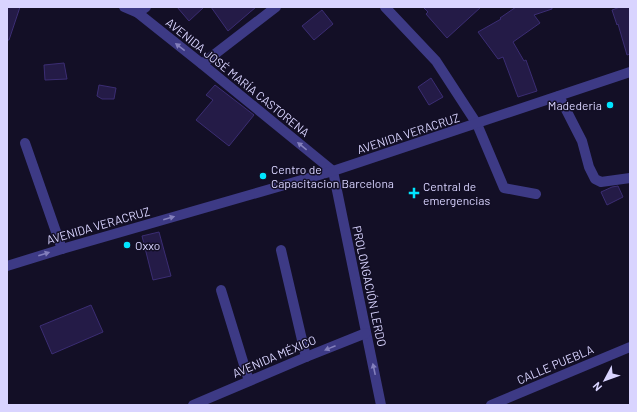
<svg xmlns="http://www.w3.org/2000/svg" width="637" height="412" font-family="Barlow,sans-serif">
<rect width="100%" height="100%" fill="#130f26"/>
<g fill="#241b47" stroke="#3b2d73">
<polygon points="7,7 20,7 9,40 7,40"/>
<polygon points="177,7 204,7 189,21"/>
<polygon points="211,7 256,7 228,31"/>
<polygon points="423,7 481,7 447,38 426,14 428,12"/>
<polygon points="516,7 552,7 552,9 534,15 540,23 513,42 524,61 526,60 537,91 518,97 503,57 498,59 478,32 501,19 500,18"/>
<polygon points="620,7 630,7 630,54 627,55 618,24 617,25 612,10"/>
<polygon points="322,10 333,24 314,40 302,26"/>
<polygon points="64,63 67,79 45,80 44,65"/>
<polygon points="431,78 443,97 429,105 418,87"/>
<polygon points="99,85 116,88 114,99 102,99 97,96"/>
<polygon points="215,85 254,115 229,146 196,120 213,100 206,95"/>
<polygon points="618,186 623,197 607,205 601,192 612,187"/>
<polygon points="159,232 171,276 153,280 142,236"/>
<polygon points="91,305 103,332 52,354 40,326"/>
</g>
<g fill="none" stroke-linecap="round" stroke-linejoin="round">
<g stroke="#3d3a85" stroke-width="10">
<polyline points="385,7 436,61 477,124 504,188 536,194"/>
<polyline points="138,13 146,7"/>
<polyline points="202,64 276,7"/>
<polyline points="559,96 582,141 589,167 595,179 601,182 630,178"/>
<polyline points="25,143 62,249"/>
<polyline points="333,171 381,405"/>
<polyline points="281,250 306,357"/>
<polyline points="221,290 249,381"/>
<polyline points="193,405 306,357 366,333"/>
<polyline points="491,405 630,347"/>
</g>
<g stroke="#3d3a85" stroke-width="10">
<polyline points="124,7 138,13 202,64 333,171"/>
<polyline points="7,266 62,249 333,171 630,72"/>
</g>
</g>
<defs><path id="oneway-solid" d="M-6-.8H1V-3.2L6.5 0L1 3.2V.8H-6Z"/></defs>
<g fill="#837fbc">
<use href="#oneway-solid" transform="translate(180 47) rotate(-142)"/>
<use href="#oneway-solid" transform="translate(302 146) rotate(-141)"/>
<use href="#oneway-solid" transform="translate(169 218) rotate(-16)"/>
<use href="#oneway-solid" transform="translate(44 254) rotate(-17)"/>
<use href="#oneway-solid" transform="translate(330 348) rotate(158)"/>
<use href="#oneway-solid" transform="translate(374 369) rotate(-102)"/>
</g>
<g fill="#00e5ff" stroke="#130f26" stroke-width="1.5">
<circle cx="610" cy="105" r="4"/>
<circle cx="263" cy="176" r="4"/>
<path d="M412 187h4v4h4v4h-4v4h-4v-4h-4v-4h4z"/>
<circle cx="127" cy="245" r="4"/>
</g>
<g text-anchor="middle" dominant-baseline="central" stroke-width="3" stroke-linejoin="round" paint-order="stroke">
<g font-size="12" fill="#d9d4ff" stroke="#130f26">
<text transform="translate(238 77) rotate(39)">AVENIDA JOSÉ MARÍA CASTORENA</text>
<text transform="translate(408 133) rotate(-18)">AVENIDA VERACRUZ</text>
<text transform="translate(98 225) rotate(-16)">AVENIDA VERACRUZ</text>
<text transform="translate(370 286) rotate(78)">PROLONGACIÓN LERDO</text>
<text transform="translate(274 356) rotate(-23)">AVENIDA MÉXICO</text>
<text transform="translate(555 364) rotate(-23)">CALLE PUEBLA</text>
</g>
<g font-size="12" fill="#d9d4ff" stroke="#130f26" text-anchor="start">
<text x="602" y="105" text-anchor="end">Madederia</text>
<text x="271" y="169">Centro de<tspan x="271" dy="14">Capacitacion Barcelona</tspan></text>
<text x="423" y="186">Central de<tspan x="423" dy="14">emergencias</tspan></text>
<text x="135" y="245">Oxxo</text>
</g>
</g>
<rect width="637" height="412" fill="none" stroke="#d9d4ff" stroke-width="16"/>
<g transform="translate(605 380) rotate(229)" stroke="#130f26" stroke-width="3" paint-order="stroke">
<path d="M0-3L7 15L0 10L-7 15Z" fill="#d9d4ff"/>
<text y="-6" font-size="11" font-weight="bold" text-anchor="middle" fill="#d9d4ff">N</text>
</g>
</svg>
